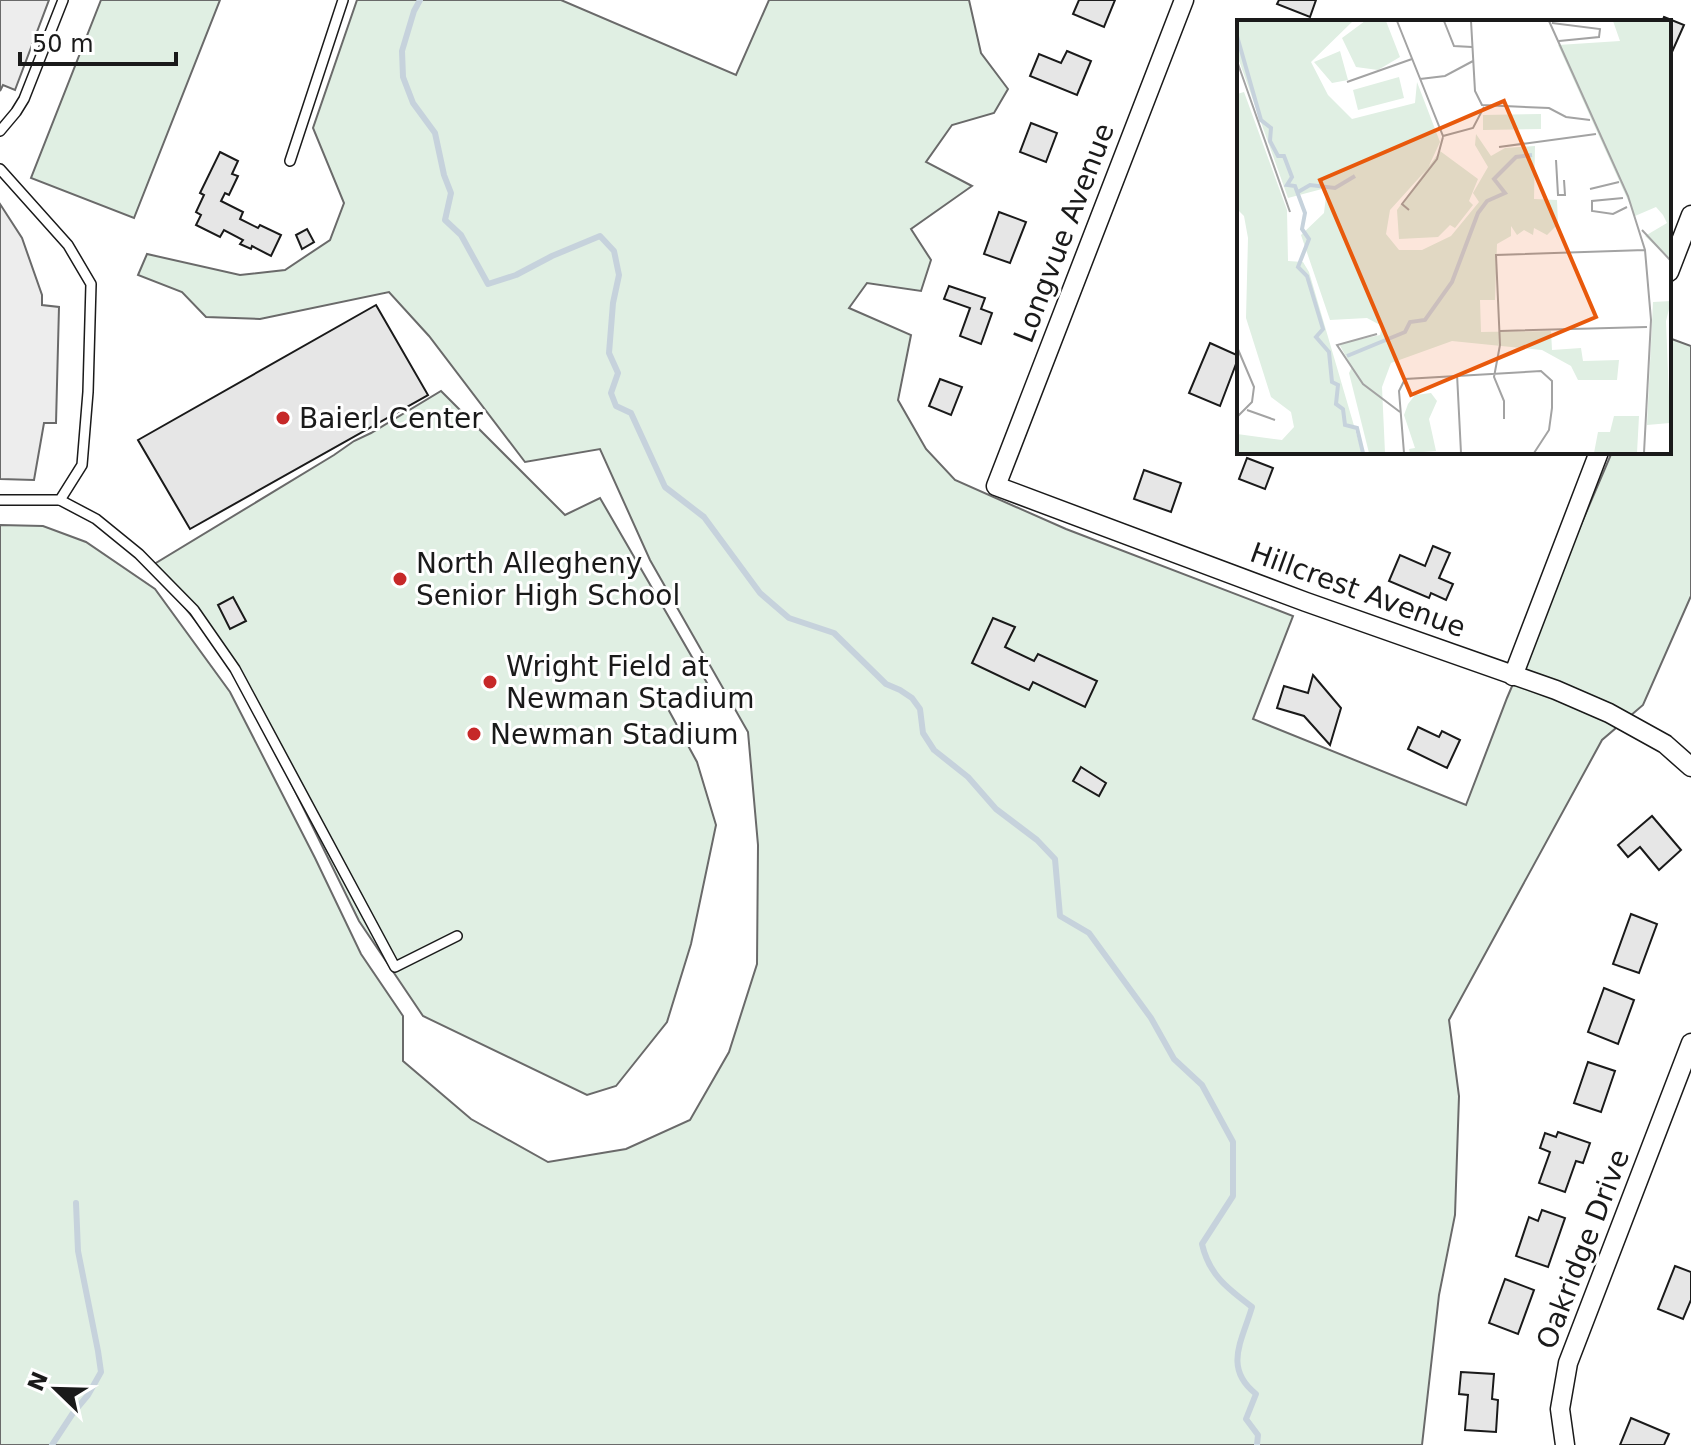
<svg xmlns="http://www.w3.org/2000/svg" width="1691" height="1445" font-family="'DejaVu Sans',sans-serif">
<rect width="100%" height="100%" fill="#fff"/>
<g fill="#e0efe3" stroke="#6a6a6a" stroke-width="2">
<polygon points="101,0 220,0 134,218 31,178"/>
<polygon points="357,0 561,0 736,75 769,0 969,0 981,53 1008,89 994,113 952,125 926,162 972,186 911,229 931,260 921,291 867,283 849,308 911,335 898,400 926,449 955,480 1066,529 1293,616 1253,719 1466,805 1507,698 1612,452 1669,452 1669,338 1691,346 1691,596 1643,705 1602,740 1449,1020 1459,1096 1455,1215 1439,1295 1422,1445 0,1445 0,525 43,526 86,542 155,589 230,692 315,858 361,954 403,1016 403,1061 471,1119 548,1162 626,1149 690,1120 729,1052 757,964 758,845 748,732 650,560 600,449 525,462 429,336 389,292 260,319 206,317 182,292 138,275 147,254 240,275 285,270 330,240 344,203 313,128"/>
<polygon points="441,391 565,515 600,498 707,683 667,707 697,762 716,825 691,944 667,1022 616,1086 587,1095 423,1016 359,921 235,669 151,566 334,455 354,441 371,433"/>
</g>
<g fill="#ededed" stroke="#6a6a6a" stroke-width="2">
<polygon points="0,0 49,0 15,90 3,85 0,91"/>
<polygon points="0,204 22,238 42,295 42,305 59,307 56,423 44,423 34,480 0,479"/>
</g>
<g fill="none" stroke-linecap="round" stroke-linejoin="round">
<g stroke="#c6d2dc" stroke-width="6">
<path d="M 420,0 L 414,11 L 402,51 L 403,77 L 413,103 L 435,133 L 444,175 L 451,193 L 445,220 L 461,235 L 488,284 L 516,275 L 552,256 L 600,236 L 614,251 L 619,275 L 613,303 L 609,353 L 618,373 L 611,393 L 616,406 L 631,413 L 665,487 L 704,517 L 760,593 L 789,618 L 834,633 L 886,684 L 900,690 L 912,698 L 920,709 L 923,733 L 934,750 L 968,777 L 996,809 L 1037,840 L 1055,859 L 1060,916 L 1089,933 L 1151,1018 L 1174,1059 L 1202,1085 L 1233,1142 L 1233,1196 L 1202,1244 C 1209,1275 1228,1289 1252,1307 C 1242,1341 1223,1368 1256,1394 L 1246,1419 L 1258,1435 L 1257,1445"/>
<polyline points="52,1445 73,1413 88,1395 101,1372 98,1351 78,1251 76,1203"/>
</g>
</g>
<g fill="#e6e6e6" stroke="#1a1a1a" stroke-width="2">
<polygon points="1079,0 1115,0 1104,27 1073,14"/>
<polygon points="1279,0 1316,0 1310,17 1277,4"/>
<polygon points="1664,17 1684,25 1672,52 1669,51 1669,22 1662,22"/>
<polygon points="1067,51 1091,61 1077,95 1030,76 1039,54 1061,63"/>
<polygon points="1031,123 1057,133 1046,162 1020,152"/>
<polygon points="220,152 238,161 232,174 238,176 229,195 225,193 221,201 243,212 240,219 258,228 260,225 281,235 271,256 252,246 251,249 240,244 243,240 224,230 220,237 196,225 201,215 196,212 204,195 200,193"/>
<polygon points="999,212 1026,222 1010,263 984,254"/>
<polygon points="307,229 314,242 302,249 296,235"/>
<polygon points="949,286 985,298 981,309 992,313 981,344 960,336 970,308 944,299"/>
<polygon points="376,305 428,395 190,529 138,440"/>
<polygon points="1210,343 1239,356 1220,406 1189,393"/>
<polygon points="940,379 962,387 951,415 929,406"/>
<polygon points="1247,458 1273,468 1265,489 1239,479"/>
<polygon points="1144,470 1181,483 1171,512 1134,499"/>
<polygon points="1433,546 1450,553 1439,578 1453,584 1446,600 1431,593 1429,598 1389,581 1400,555 1425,566"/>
<polygon points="233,597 246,621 230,629 218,605"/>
<polygon points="993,618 1015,627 1005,647 1034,661 1038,654 1097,681 1085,707 1033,682 1029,690 972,663"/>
<polygon points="1313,675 1341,708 1330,745 1304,716 1277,708 1284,686 1308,693"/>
<polygon points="1418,727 1439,737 1442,731 1460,740 1447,768 1408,749"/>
<polygon points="1081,767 1106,783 1099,796 1073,781"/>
<polygon points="1652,816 1681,850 1659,870 1640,847 1628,857 1618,845"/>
<polygon points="1631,914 1657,924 1639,973 1613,964"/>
<polygon points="1604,988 1634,1000 1618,1044 1588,1032"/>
<polygon points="1588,1062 1615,1071 1601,1112 1574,1103"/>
<polygon points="1558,1132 1590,1143 1583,1163 1576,1161 1565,1192 1539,1183 1550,1152 1540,1148 1545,1133 1556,1137"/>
<polygon points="1542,1210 1565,1218 1548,1267 1516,1256 1529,1217 1538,1221"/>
<polygon points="1675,1266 1691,1272 1691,1300 1683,1319 1658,1309"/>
<polygon points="1505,1279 1534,1290 1518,1334 1489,1323"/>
<polygon points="1461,1372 1494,1374 1492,1399 1498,1400 1496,1432 1465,1430 1468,1395 1459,1394"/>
<polygon points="1631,1418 1669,1434 1664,1445 1620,1445"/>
</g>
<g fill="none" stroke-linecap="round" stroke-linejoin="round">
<g stroke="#1a1a1a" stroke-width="12">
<g id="service">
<polyline points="0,131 16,112 24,99 63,0"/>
<polyline points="290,161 343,0"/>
<polyline points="0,169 68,245 91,284 88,392 82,465 60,500 0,500"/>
<polyline points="60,500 96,519 139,554 194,610 235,669 395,967 457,936"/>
</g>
</g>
<g stroke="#1a1a1a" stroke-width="21">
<g id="minor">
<polyline points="1184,0 996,486 1306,602 1556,690 1609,713 1665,744 1691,767"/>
<polyline points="1669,272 1691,215"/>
<polyline points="1513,676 1599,452"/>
<polyline points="1565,1445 1560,1409 1568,1363 1691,1043"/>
</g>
</g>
<use href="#service" stroke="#fff" stroke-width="9"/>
<use href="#minor" stroke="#fff" stroke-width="18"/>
</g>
<g fill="#c62828" stroke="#fff" stroke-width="3">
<circle cx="283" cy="418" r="8"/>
<circle cx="400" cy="579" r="8"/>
<circle cx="490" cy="682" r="8"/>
<circle cx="474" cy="734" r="8"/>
</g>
<g text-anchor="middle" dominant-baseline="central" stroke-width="6" stroke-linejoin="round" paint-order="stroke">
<g font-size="28" fill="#1a1a1a" stroke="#fff">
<text transform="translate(1064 233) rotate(-69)">Longvue Avenue</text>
<text transform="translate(1358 590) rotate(20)">Hillcrest Avenue</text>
<text transform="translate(1583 1249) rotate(-69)">Oakridge Drive</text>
</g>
<g font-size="28" fill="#1a1a1a" stroke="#fff" text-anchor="start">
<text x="299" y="418">Baierl Center</text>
<text x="416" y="563">North Allegheny<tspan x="416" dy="32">Senior High School</tspan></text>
<text x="506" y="666">Wright Field at<tspan x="506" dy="32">Newman Stadium</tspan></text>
<text x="490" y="734">Newman Stadium</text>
</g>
</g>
<g transform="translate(1237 20)">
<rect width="434" height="434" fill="#fff"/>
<path d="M 0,1 L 116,1 L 74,42 L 91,75 L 115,99 L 178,83 L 180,62 L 203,122 L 191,148 L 153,190 L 149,214 L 162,230 L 185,230 L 214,216 L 242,182 L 236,173 L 251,147 L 238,125 L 239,114 L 254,136 L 268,128 L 298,126 L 297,179 L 320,180 L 321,204 L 310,215 L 297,208 L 296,215 L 287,210 L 280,215 L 274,206 L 274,216 L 260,224 L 258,280 L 243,280 L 244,312 L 314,311 L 315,330 L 344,328 L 346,341 L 382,340 L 380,360 L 341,360 L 334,346 L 305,330 L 215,321 L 154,343 L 145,367 L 148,433 L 132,433 L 112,353 L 115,347 L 102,324 L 143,315 L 145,306 L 130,298 L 93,300 L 64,215 L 87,193 L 89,176 L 85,169 L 51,178 L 0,35 ZM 128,1 L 149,1 L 163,37 L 141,50 L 119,47 L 105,18 ZM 376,1 L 434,1 L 434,241 L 408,216 L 430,203 L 426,195 L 419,187 L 398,196 L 321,25 L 383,21 ZM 103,31 L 111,60 L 95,63 L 77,42 ZM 162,57 L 167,78 L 121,90 L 116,70 ZM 7,72 L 50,190 L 51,241 L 66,242 L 72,252 L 125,433 L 0,433 L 0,414 L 45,420 L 57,407 L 54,392 L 34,377 L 9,298 L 11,218 L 7,196 L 0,189 L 0,74 ZM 304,94 L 304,109 L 246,110 L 246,95 ZM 203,131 L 241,159 L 232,181 L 236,185 L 218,208 L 213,205 L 201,217 L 162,219 L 160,190 ZM 434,281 L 429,301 L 433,403 L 410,405 L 416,282 ZM 194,373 L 200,381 L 192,399 L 199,431 L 173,433 L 172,429 L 178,428 L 167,395 L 171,384 L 178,375 ZM 377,396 L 402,396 L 400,433 L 357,433 L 361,412 L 373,412 Z" fill="#e0efe3"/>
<path fill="none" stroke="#c6d2dc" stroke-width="4" d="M 0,16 L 24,100 L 34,108 L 33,121 L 41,136 L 47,136 L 55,157 L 50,165 L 58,166 L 68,193 L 65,209 L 72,219 L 61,247 L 70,256 L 86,309 L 79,317 L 92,332 L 95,362 L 101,365 L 99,384 L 106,389 L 108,405 L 120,408 L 126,433M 61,172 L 73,165 L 98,168 L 118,156M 110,336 L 168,312 L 173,302 L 188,300 L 215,262 L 241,193 L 250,181 L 268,173 L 257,159 L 279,137 L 295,135"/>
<path fill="none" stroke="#a3a3a3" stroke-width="2" d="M 160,1 L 206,116 L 236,108 L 247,87M 207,1 L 217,26 L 235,27M 234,1 L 238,71 L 245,85 L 312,88 L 329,97 L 353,100M 312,1 L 391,176 L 408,230 L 414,300 L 407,433M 315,3 L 363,9 L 362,17 L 322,21M 0,41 L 53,192M 183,59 L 208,56 L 236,41M 110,62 L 175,39M 262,127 L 359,114M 319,140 L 321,175 L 328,175 L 327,160M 353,169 L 382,162M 386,178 L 355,181 L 355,191 L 376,194 L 390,187M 172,190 L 165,184 L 200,139 L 206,117M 405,210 L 434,241M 263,311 L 410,307M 140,314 L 100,325 L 126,364 L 163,392M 0,327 L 17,367 L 15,382 L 0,397M 220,354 L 224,433M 10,390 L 38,400M 267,399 L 267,381 L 257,357 L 263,325 L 259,235 L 408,230M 167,433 L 162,371 L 168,359 L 304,351 L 315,361 L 315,388 L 312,410 L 297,433"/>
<path fill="#e8590c" fill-opacity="0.15" stroke="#e8590c" stroke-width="4" d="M 267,81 L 359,297 L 174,375 L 83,160 Z"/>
<rect width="434" height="434" fill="none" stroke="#1a1a1a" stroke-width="4"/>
</g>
<g transform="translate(56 1389) rotate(293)" stroke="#ffffff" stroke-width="6" paint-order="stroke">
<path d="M0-6L14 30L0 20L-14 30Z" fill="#1a1a1a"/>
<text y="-12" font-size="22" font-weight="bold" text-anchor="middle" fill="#1a1a1a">N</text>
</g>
<path d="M20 52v12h156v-12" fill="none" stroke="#1a1a1a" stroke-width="4"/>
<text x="32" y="52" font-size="24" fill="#1a1a1a" stroke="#ffffff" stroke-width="6" paint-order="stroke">50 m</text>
</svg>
